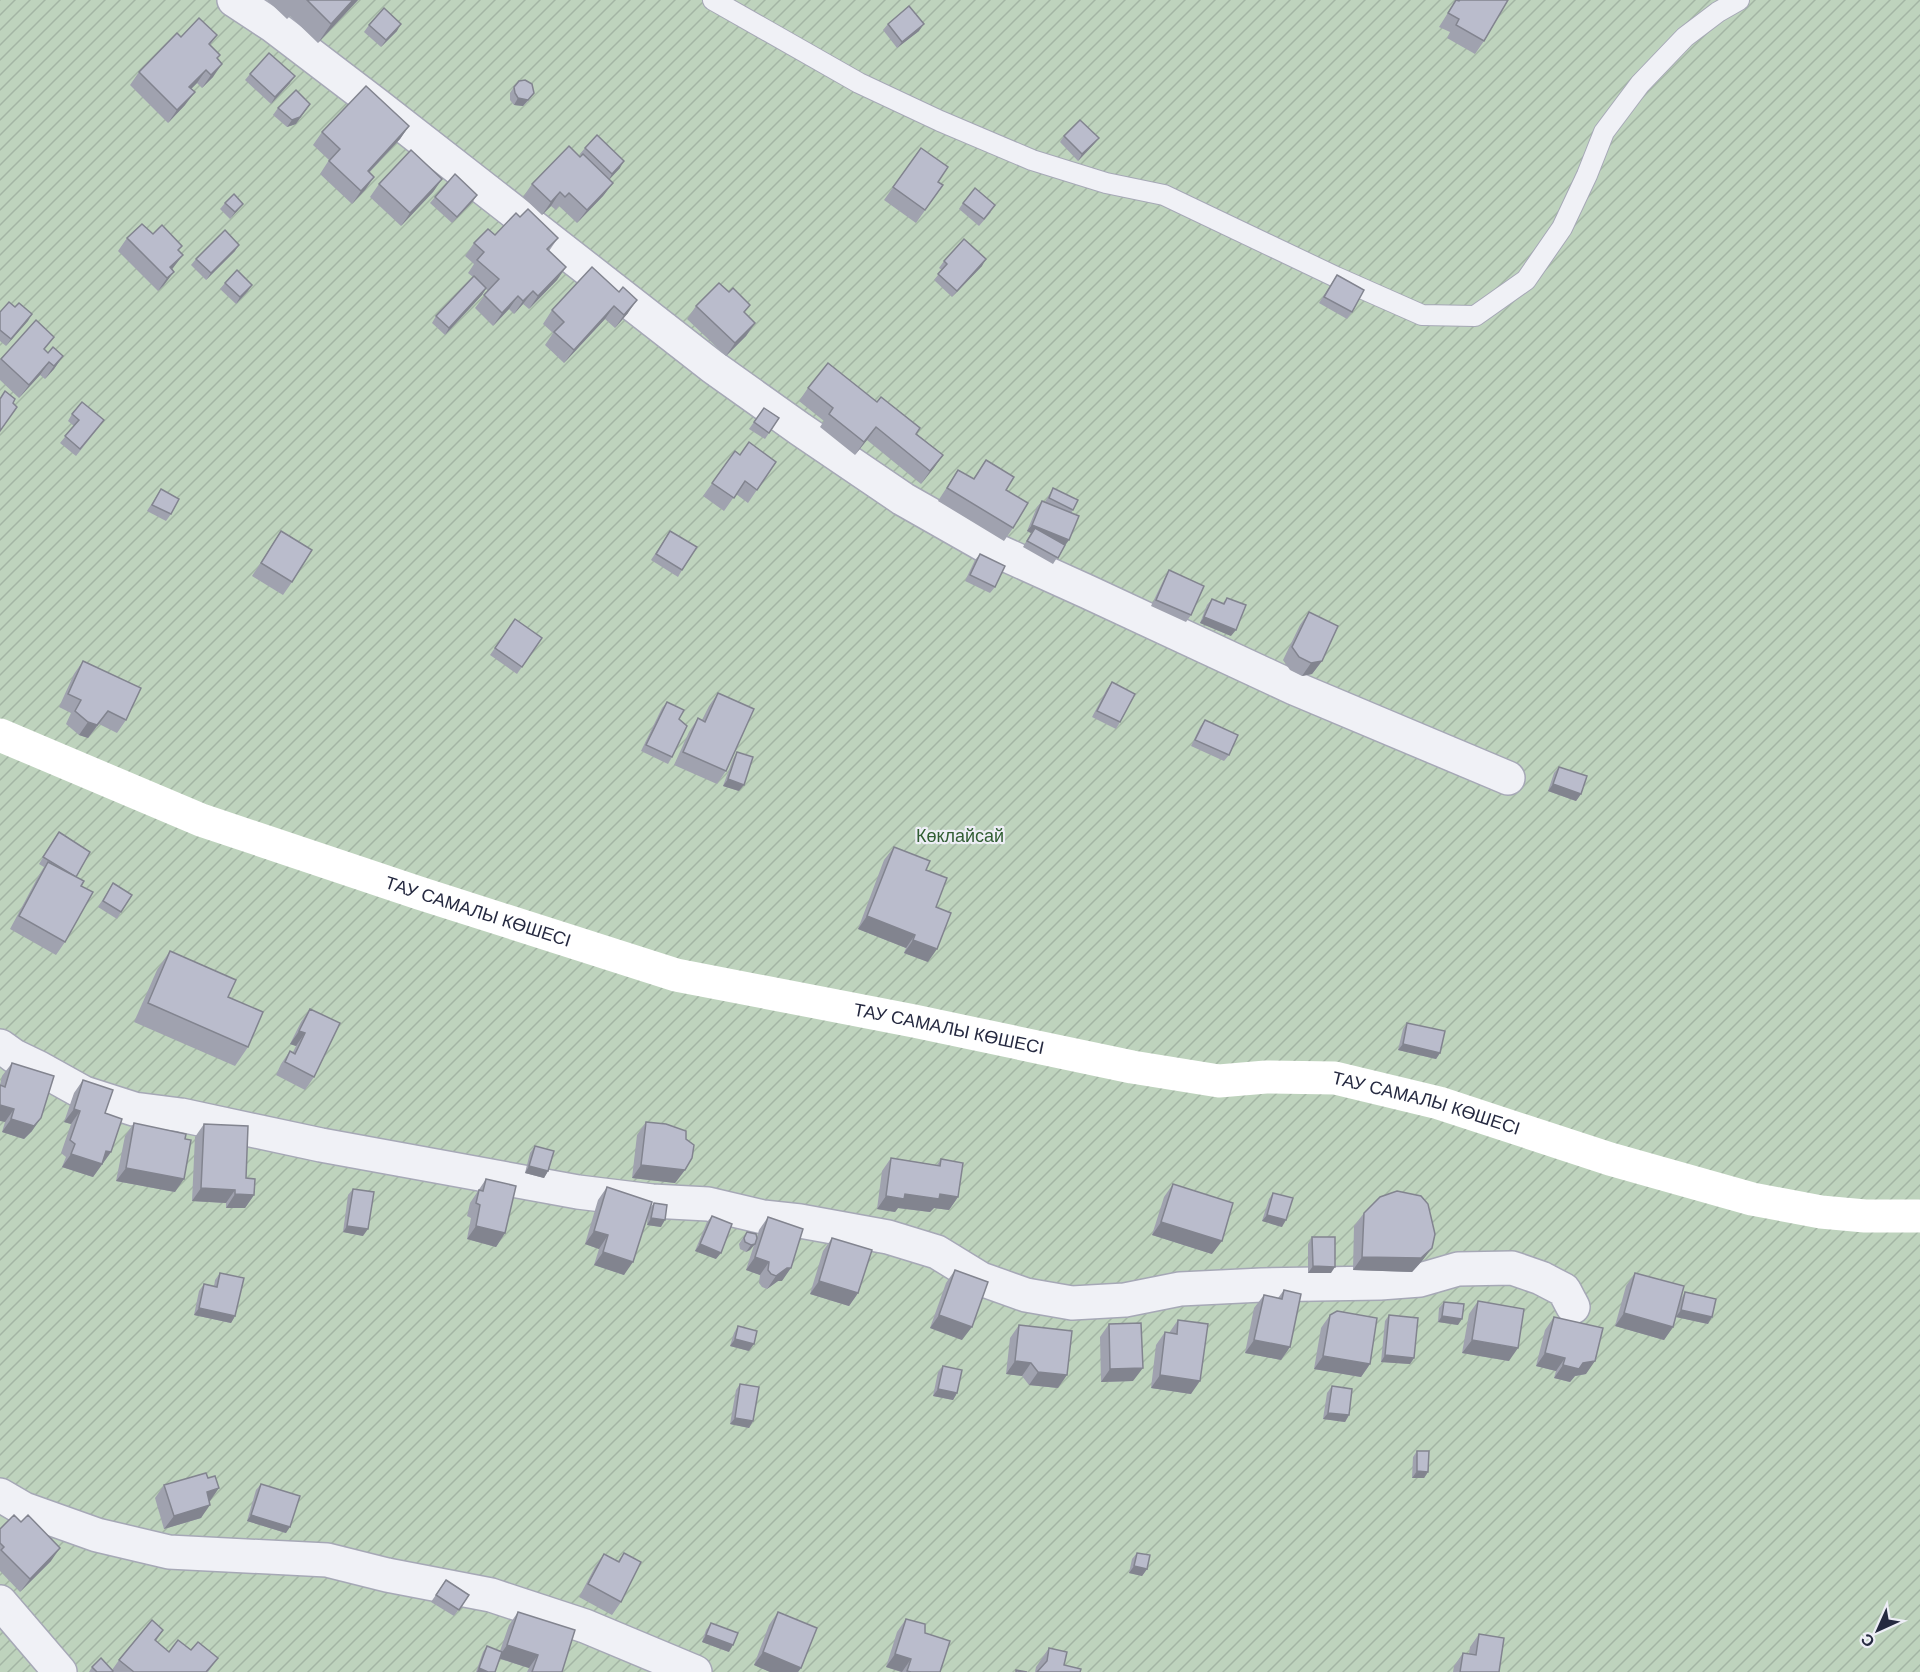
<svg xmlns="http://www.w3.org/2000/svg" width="1920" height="1672" font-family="Helvetica,sans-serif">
<defs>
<pattern id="garden-furrows" width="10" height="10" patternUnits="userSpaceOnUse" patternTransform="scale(1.5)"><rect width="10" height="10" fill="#bed3bd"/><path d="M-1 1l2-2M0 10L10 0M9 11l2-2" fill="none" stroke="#a3b5a4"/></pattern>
</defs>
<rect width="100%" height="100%" fill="#dddfe8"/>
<rect fill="url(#garden-furrows)" x="0" y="0" width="1920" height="1672"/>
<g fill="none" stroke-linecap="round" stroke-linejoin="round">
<g stroke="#a6a8b6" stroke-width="22">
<polyline id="lane" points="713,0 859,83 940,121 1032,160 1106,183 1164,195 1336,277 1422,315 1475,316 1526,280 1562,228 1587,175 1604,132 1640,84 1685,37 1718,12 1739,0"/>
</g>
<g stroke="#a6a8b6" stroke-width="36">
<g id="street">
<polyline points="234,0 272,25 377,105 713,367 800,429 903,499 984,545 1088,592 1294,688 1508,778"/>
<polyline points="0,1046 14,1056 39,1068 84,1093 134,1109 181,1115 321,1145 578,1192 652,1201 708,1204 763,1217 800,1221 888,1237 937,1252 981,1279 1026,1295 1072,1303 1125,1300 1180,1289 1262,1285 1380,1283 1420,1280 1458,1269 1512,1268 1541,1278 1564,1290 1573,1307"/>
<polyline points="0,1495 24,1509 97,1535 169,1552 327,1560 387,1575 491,1595 585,1626 695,1672"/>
<polyline points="0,1602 60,1672"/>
</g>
</g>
<use href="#lane" stroke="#f0f1f6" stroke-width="20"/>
<use href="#street" stroke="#f0f1f6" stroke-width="33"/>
<path stroke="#fff" stroke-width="33" id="s1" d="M 0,735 L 201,820 L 419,893 L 676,975 L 914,1021 L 1132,1067 L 1219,1081 L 1266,1077 L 1335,1078 L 1439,1103 L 1610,1159 L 1752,1199 L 1821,1212 L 1865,1216 L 1920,1216"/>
</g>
<g fill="#a0a2af">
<polygon points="267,0 358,0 318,43 290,16 287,19"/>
<polygon points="1456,0 1508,0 1484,41 1475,54 1447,38 1450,32 1439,27"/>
<polygon points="888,24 919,31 897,48 883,30"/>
<polygon points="369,25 397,31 381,47 364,32"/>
<polygon points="217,35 210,45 218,59 213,77 202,88 197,83 191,89 185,105 168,123 130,85 139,72 181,37"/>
<polygon points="250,74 290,83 271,104 245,80"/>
<polygon points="514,87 529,100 523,106 514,105 510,100 510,93"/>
<polygon points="278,108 296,124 287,127 273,115"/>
<polygon points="409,126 400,139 369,173 374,177 365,190 352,204 320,174 329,160 313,145 322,132"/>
<polygon points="1064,136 1099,138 1094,144 1078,161 1060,142"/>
<polygon points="585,148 620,168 609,179 613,183 603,196 577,223 559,206 556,210 551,206 542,215 523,197 532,184 580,157 581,156 580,154"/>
<polygon points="921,148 938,182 943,185 916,223 884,200"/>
<polygon points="442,179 433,192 401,226 370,197 379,184"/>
<polygon points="477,195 473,201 452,223 430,203 435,197"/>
<polygon points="225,203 238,210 230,219 220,209"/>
<polygon points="963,203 991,212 979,226 959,209"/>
<polygon points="520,217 558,238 549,251 566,267 557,280 529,309 523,304 514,314 509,309 493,326 475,308 488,291 486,289 482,295 445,335 432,323 436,316 473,277 468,273 474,264 465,256 474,243 495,235"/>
<polygon points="153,234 179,251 173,268 172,269 164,285 158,291 118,251 127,238"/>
<polygon points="235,251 206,280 191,265 196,259"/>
<polygon points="944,261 982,266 952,297 934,280 942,270 939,268"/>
<polygon points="1337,275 1352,312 1347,319 1319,303"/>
<polygon points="225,283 248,291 236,304 220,289"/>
<polygon points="619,292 628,313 615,328 605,319 564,363 545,345 553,333 543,324 552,310"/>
<polygon points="696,306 745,313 755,323 746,336 726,356 687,319"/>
<polygon points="15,307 32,314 6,346 0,341 0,312"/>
<polygon points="36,320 45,350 48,353 63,356 54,369 45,379 40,375 19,398 0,380 0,360"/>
<polygon points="808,388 917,434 943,455 921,484 867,440 855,455 820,427 824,421 799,401"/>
<polygon points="764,408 779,418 765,439 749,429"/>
<polygon points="72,414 99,427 76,456 60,443 74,426 68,421"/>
<polygon points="735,451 740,455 776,462 748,503 736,494 724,511 703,496"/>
<polygon points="986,460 1006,490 1013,528 1004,541 938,501 958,470 973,479"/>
<polygon points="1053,488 1073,510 1071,513 1064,547 1053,564 1023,547 1031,533 1027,531 1037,507 1042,501 1045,502"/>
<polygon points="161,489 171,514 166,521 147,511"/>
<polygon points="281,531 292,582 283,595 252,576"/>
<polygon points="670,531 682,570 678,577 651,560"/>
<polygon points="980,554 995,587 990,593 965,581 975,560"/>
<polygon points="1169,570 1191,615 1186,622 1151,606 1165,577"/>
<polygon points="1227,598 1231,636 1200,623 1207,605 1212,599 1223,603"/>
<polygon points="1309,612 1322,661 1312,674 1302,676 1290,670 1283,660 1300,625"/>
<polygon points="515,619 542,638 517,674 490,655"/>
<polygon points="83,661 126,720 117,733 99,724 88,738 79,735 66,724 71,713 59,707 74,674"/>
<polygon points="1112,682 1120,722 1116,729 1092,717 1107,689"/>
<polygon points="718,693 726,771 717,784 674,765 689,732 698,718 702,720 709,706"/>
<polygon points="667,702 679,719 672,757 668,764 641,751 662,708"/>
<polygon points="1205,720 1229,755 1224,761 1191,746 1200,727"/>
<polygon points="737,752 739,791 723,786 733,759"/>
<polygon points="1559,767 1581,794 1576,801 1548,791 1554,773"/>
<polygon points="59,832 76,877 81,886 65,942 56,955 10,929 39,875 44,867 39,864"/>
<polygon points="894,847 926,870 928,962 904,953 906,948 858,929 884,860"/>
<polygon points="113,883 121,912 117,919 98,907"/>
<polygon points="170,951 228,997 248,1047 235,1066 134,1022 157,970"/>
<polygon points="310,1009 314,1077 305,1090 276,1075 281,1064 290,1051 293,1052 296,1046 290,1044 301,1022"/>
<polygon points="1407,1023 1440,1053 1436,1059 1398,1050 1403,1029"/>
<polygon points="12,1063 32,1131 24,1139 2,1132 5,1122 0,1085 2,1076"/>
<polygon points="83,1080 105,1113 111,1152 93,1177 62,1167 66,1157 61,1153 71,1124 64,1122 74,1093"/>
<polygon points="646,1122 685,1170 675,1183 632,1178 637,1135"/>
<polygon points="134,1123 185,1139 175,1192 116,1181 125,1136"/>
<polygon points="204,1124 254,1195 245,1208 226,1208 226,1203 192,1201 195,1137"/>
<polygon points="535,1146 548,1171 544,1178 525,1173 530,1153"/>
<polygon points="891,1158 937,1165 941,1159 958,1197 949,1210 934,1208 930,1212 898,1208 895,1212 877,1209 882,1171"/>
<polygon points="486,1179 505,1233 496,1247 467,1239 471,1218 467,1216 470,1203"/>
<polygon points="1173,1184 1212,1254 1152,1235 1164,1197"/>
<polygon points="607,1187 650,1208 654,1203 661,1227 647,1225 648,1214 624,1275 594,1265 599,1249 585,1244 598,1200"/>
<polygon points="353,1189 363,1236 343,1232 348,1195"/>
<polygon points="1273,1193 1282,1227 1262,1221 1269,1199"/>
<polygon points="1364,1213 1422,1261 1412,1272 1353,1270 1354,1226"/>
<polygon points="712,1216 716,1259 695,1251 707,1222"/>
<polygon points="768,1217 782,1281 778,1281 767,1289 762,1287 759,1283 760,1275 746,1270 754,1245 750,1250 746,1252 740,1249 739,1244 747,1232 757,1237 759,1230"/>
<polygon points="1312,1237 1331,1273 1308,1273 1308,1244"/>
<polygon points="832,1238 858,1293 849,1306 810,1294 823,1251"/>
<polygon points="955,1270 962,1340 930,1328 946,1283"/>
<polygon points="220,1273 235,1316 231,1323 194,1315 199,1291 204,1284 214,1287 215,1280"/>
<polygon points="1635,1273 1673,1327 1664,1340 1615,1326 1626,1286"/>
<polygon points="1284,1290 1290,1347 1281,1360 1245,1353 1254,1308 1264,1295 1278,1298"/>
<polygon points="1685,1292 1708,1324 1676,1317 1681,1299"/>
<polygon points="1478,1301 1509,1361 1462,1353 1469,1314"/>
<polygon points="1444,1302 1458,1325 1438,1322 1439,1308"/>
<polygon points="1330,1315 1370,1364 1361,1377 1314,1369 1321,1328"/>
<polygon points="1389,1315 1414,1358 1410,1364 1381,1362 1385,1321"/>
<polygon points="1554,1317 1586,1374 1575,1376 1570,1382 1554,1378 1556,1371 1536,1366 1545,1330"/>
<polygon points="1178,1320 1191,1394 1151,1388 1156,1345 1165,1332 1169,1333"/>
<polygon points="1109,1324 1133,1381 1101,1382 1100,1337"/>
<polygon points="1019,1325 1058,1388 1029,1385 1022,1376 1006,1374 1010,1338"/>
<polygon points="738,1326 749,1351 730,1346 734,1333"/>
<polygon points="943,1366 957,1393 953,1400 933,1396 938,1372"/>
<polygon points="740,1384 753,1421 749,1428 730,1424 736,1390"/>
<polygon points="1332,1386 1349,1415 1345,1422 1323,1419 1327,1393"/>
<polygon points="1417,1451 1428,1472 1424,1478 1412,1478 1413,1457"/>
<polygon points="261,1484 286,1533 247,1521 256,1490"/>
<polygon points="164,1485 209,1501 201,1518 164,1529 155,1498"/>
<polygon points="0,1529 51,1561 20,1592 0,1571"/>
<polygon points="624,1553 621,1602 612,1615 579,1597 595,1567 604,1554 618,1561"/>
<polygon points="1137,1553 1147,1569 1142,1576 1129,1573 1132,1559"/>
<polygon points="446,1580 469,1595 454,1616 431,1602"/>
<polygon points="518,1612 562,1672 527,1672 529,1668 500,1659 495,1672 476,1672 483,1652 487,1646 500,1651 509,1625"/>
<polygon points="778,1612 801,1668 798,1672 770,1672 754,1665 769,1625"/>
<polygon points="906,1619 925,1633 940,1672 901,1672 886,1667 897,1632"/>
<polygon points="711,1623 729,1652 702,1642 706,1630"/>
<polygon points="163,1630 156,1641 169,1652 191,1650 218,1658 208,1672 89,1672 92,1667 112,1670 119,1660"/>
<polygon points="1479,1634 1499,1672 1453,1672 1454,1666 1463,1653 1469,1654 1470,1647"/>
<polygon points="1049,1648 1064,1665 1080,1672 1035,1672 1036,1667"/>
</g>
<g fill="#82848f">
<polygon points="353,0 358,0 318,43 331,24"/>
<polygon points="401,24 397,31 381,47 386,40"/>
<polygon points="924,24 919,31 897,48 902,42"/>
<polygon points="222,64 213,77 202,88 211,75"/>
<polygon points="206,70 197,83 180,100 189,87"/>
<polygon points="295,76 290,83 271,104 275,97"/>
<polygon points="195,92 185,105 168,123 177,110"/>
<polygon points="534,93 523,106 514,105 518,98"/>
<polygon points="310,104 296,124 287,127 292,120"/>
<polygon points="409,126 400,139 358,184 368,171"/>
<polygon points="1099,138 1094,144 1078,161 1082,154"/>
<polygon points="624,161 620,168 608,181 612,174"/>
<polygon points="374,177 365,190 352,204 361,191"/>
<polygon points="442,179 433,192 401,226 410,213"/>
<polygon points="613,183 603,196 577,223 587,210"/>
<polygon points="560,192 551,206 542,215 551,202"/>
<polygon points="477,195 473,201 452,223 457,217"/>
<polygon points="243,204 238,210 230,219 235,212"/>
<polygon points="239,245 235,251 206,280 211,273"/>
<polygon points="183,255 173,268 165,276 170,267"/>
<polygon points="986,259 982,266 952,297 957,291"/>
<polygon points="566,267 557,280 529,309 538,296"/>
<polygon points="174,272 164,285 158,291 167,278"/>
<polygon points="252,285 248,291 236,304 240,297"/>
<polygon points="486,288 482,295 445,335 449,328"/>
<polygon points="533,291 523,304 514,314 523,301"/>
<polygon points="518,296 509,309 493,326 502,313"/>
<polygon points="637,300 628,313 615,328 624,315"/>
<polygon points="614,306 605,319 564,363 574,350"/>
<polygon points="32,314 28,321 6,346 11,339"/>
<polygon points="755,323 746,336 726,356 735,343"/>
<polygon points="63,356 54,369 45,379 54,366"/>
<polygon points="49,362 40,375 19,398 29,385"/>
<polygon points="876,427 867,440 855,455 864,442"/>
<polygon points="943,455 934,468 921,484 930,471"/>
<polygon points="1032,525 1069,540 1064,547 1035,528 1031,533 1027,531"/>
<polygon points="1204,617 1236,630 1231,636 1200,623"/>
<polygon points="1322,661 1312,674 1302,676 1311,663"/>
<polygon points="108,711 88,738 79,735 88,722"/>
<polygon points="728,779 744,785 739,791 723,786"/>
<polygon points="1553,784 1581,794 1576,801 1548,791"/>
<polygon points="867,916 915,935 906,948 858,929"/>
<polygon points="913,940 937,949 928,962 904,953"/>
<polygon points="299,1031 305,1033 296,1046 290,1044"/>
<polygon points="1403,1044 1440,1053 1436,1059 1398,1050"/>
<polygon points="0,1105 14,1109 5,1122 0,1121"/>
<polygon points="74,1109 80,1111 71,1124 64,1122"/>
<polygon points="41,1118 32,1131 24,1139 2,1132 11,1119"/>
<polygon points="106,1151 111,1152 93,1177 62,1167 71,1154"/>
<polygon points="641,1165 685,1170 675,1183 632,1178"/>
<polygon points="529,1166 548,1171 544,1178 525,1173"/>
<polygon points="126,1168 184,1179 175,1192 116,1181"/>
<polygon points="201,1188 235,1190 226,1203 192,1201"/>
<polygon points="235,1194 254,1195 245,1208 226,1208"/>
<polygon points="905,1194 940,1194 958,1197 949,1210 934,1208 930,1212 898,1208 895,1212 877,1209 886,1196"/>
<polygon points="1267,1215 1286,1220 1282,1227 1262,1221"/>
<polygon points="651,1218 665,1220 661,1227 647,1225"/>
<polygon points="1161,1222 1222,1241 1212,1254 1152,1235"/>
<polygon points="347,1226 368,1229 363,1236 343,1232"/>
<polygon points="476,1226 505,1233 496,1247 467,1239"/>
<polygon points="594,1231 608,1235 599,1249 585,1244"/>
<polygon points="700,1244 721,1253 716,1259 695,1251"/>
<polygon points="755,1244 750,1250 746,1252 751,1245"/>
<polygon points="1432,1248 1422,1261 1412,1272 1353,1270 1362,1257"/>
<polygon points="603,1252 633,1262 624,1275 594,1265"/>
<polygon points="755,1257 769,1262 760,1275 746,1270"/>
<polygon points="1313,1266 1335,1267 1331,1273 1308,1273"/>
<polygon points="787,1268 791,1268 782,1281 778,1281 767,1289 776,1276"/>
<polygon points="819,1281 858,1293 849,1306 810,1294"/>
<polygon points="199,1308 235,1316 231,1323 194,1315"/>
<polygon points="1681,1310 1712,1317 1708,1324 1676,1317"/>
<polygon points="1624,1313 1673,1327 1664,1340 1615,1326"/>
<polygon points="939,1315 972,1327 962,1340 930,1328"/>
<polygon points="1442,1316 1462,1319 1458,1325 1438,1322"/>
<polygon points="735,1339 754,1344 749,1351 730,1346"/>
<polygon points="1254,1340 1290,1347 1281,1360 1245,1353"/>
<polygon points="1472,1340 1518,1348 1509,1361 1462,1353"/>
<polygon points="1545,1353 1565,1358 1556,1371 1536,1366"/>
<polygon points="1385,1355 1414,1358 1410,1364 1381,1362"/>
<polygon points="1323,1356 1370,1364 1361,1377 1314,1369"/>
<polygon points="1015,1361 1031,1363 1022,1376 1006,1374"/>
<polygon points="1595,1361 1586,1374 1575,1376 1570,1382 1554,1378 1563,1365"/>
<polygon points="1143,1368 1133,1381 1101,1382 1110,1369"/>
<polygon points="1038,1372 1067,1375 1058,1388 1029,1385"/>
<polygon points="1160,1375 1200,1381 1191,1394 1151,1388"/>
<polygon points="938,1389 957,1393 953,1400 933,1396"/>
<polygon points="1328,1413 1349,1415 1345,1422 1323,1419"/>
<polygon points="735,1418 753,1421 749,1428 730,1424"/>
<polygon points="1417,1471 1428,1472 1424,1478 1412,1478"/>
<polygon points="219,1488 210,1501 197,1505 207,1492"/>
<polygon points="210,1505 201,1518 164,1529 174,1516"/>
<polygon points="251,1515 290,1527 286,1533 247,1521"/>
<polygon points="60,1548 51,1561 20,1592 30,1579"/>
<polygon points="1134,1566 1147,1569 1142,1576 1129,1573"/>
<polygon points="706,1635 733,1645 729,1652 702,1642"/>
<polygon points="507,1645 538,1655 529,1668 498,1658"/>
<polygon points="763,1652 801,1668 798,1672 770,1672 754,1665"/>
<polygon points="895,1654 911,1659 902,1672 886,1667"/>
<polygon points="479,1668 488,1672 477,1672"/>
</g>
<g fill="#babccc" stroke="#82848f" stroke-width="1.5">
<polygon points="307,0 353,0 331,24"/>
<polygon points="1456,0 1459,1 1460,0 1508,0 1484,41 1456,25 1459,19 1448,13"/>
<polygon points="909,6 924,24 902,42 888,24"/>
<polygon points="384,8 401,24 386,40 369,25"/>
<polygon points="199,18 217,35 209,44 220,55 217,58 222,64 211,75 206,70 189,87 195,92 177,110 139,72 177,33 181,37"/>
<polygon points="269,53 295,76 275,97 250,74"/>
<polygon points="525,80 532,84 534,93 528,100 518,98 515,93 514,87 519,81"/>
<polygon points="366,86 409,126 368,171 374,177 361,191 329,161 340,149 322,132"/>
<polygon points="296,90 310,104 300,117 292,120 278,108"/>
<polygon points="1080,120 1099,138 1082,154 1064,136"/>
<polygon points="597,135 624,161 612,174 585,148"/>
<polygon points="569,146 580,157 583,154 613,183 587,210 569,193 565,197 560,192 551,202 532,184"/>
<polygon points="921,148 948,167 938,182 943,185 925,210 893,187"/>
<polygon points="411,150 442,179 410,213 379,184"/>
<polygon points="455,174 477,195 457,217 435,197"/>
<polygon points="975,188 995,205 984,219 963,203"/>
<polygon points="234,194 243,204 235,212 225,203"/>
<polygon points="528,209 558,238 547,249 566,267 538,296 533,291 523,301 518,296 502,313 484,295 499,279 477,260 484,252 474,243 488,229 495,235 516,213 520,217"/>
<polygon points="142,224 153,234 162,225 182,246 178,250 183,255 170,267 174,272 167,278 127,238"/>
<polygon points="225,230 239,245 211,273 196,259"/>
<polygon points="964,239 986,259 957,291 938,274 947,264 944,261"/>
<polygon points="592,267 619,292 623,287 637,300 624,315 614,306 574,350 554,332 564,322 552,310"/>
<polygon points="237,270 252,285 240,297 225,283"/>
<polygon points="1337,275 1364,290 1352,312 1324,297"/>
<polygon points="474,276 486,288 449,328 436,316"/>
<polygon points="719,283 729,292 733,288 750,305 744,312 755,323 735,343 696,306"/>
<polygon points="9,302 15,307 19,303 32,314 11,339 0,330 0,312"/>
<polygon points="36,320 54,337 44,349 48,353 53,347 63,356 54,366 49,362 29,385 1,359"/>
<polygon points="828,363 877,402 881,397 920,428 916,434 943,455 930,471 876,427 864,442 829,414 833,408 808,388"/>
<polygon points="5,391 15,399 13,403 17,407 0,431 0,399"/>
<polygon points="82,402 104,420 80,449 65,436 79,420 72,414"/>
<polygon points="764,408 779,418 769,433 754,422"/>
<polygon points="749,442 776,462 757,490 745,481 734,498 712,483 735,451 740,455"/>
<polygon points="986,460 1014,477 1006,490 1028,503 1013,528 947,488 958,470 974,479"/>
<polygon points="1053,488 1078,500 1073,510 1049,498"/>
<polygon points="161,489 179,499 171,514 152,505"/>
<polygon points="1042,501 1079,516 1069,540 1032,525"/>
<polygon points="1035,528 1065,545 1058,558 1027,541"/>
<polygon points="281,531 312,550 292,582 261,563"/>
<polygon points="670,531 697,547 682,570 656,554"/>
<polygon points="980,554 1005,566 995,587 970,575"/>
<polygon points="1169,570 1204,586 1191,615 1156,600"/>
<polygon points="1227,598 1246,605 1236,630 1204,617 1212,599 1224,604"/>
<polygon points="1309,612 1338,626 1322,661 1311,663 1299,657 1292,647"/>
<polygon points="515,619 542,638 522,667 495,648"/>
<polygon points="83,661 141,688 126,720 108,711 97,725 88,722 75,711 81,700 68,694"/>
<polygon points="1112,682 1135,694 1120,722 1097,711"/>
<polygon points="718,693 754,709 726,771 683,752 698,718 705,722"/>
<polygon points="667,702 684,710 679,719 687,726 672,757 646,745"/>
<polygon points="1205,720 1238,735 1229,755 1195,740"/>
<polygon points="737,752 753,757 744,785 728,779"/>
<polygon points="1559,767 1587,776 1581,794 1553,784"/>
<polygon points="59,832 90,852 76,877 43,857"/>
<polygon points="894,847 930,861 926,870 947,878 936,907 951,913 937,949 913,940 915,935 867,916"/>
<polygon points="48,862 84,881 81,886 93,892 65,942 19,916"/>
<polygon points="113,883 132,895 121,912 103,901"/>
<polygon points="170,951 236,980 228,997 263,1012 248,1047 148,1003"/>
<polygon points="310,1009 340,1023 314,1077 285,1062 290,1051 295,1054 305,1033 299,1031"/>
<polygon points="1407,1023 1445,1031 1440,1053 1403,1044"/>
<polygon points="12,1063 54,1076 41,1118 34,1126 11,1119 14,1109 0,1105 0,1085 5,1087"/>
<polygon points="83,1080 113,1090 105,1113 122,1119 111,1152 106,1151 102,1164 71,1154 75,1144 70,1140 80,1111 74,1109"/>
<polygon points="646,1122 666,1124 686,1131 686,1139 694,1145 692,1158 685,1170 641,1165"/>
<polygon points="134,1123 186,1134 185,1139 191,1140 184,1179 126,1168"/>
<polygon points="204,1124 248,1126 246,1178 255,1179 254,1195 235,1194 235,1190 201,1188"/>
<polygon points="535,1146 554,1151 548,1171 529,1166"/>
<polygon points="891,1158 940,1166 941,1159 963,1163 958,1197 940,1194 939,1199 905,1194 904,1199 886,1196"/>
<polygon points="486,1179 516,1186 505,1233 476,1226 480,1205 476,1203 479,1190 483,1191"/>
<polygon points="1173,1184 1233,1203 1222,1241 1161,1222"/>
<polygon points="607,1187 652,1202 633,1262 603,1252 608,1235 594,1231"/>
<polygon points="353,1189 374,1192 368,1229 347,1226"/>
<polygon points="1397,1191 1421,1196 1428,1204 1435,1234 1432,1248 1421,1258 1362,1257 1364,1213 1380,1197"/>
<polygon points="1273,1193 1293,1198 1286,1220 1267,1215"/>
<polygon points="654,1203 667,1205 665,1220 651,1218"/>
<polygon points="712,1216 732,1224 721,1253 700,1244"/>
<polygon points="768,1217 803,1229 791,1268 787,1268 776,1276 771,1274 768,1270 769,1262 755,1257"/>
<polygon points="747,1232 756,1234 757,1238 755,1244 751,1245 745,1242 744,1238"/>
<polygon points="1312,1237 1335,1237 1335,1267 1313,1266"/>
<polygon points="832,1238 872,1250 858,1293 819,1281"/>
<polygon points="955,1270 988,1282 972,1327 939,1315"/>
<polygon points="220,1273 244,1278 235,1316 199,1308 204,1284 217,1287"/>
<polygon points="1635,1273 1684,1286 1673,1327 1624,1313"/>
<polygon points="1284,1290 1301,1294 1290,1347 1254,1340 1264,1295 1282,1299"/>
<polygon points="1685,1292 1716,1299 1712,1317 1681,1310"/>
<polygon points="1478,1301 1524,1309 1518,1348 1472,1340"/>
<polygon points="1444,1302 1464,1304 1462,1319 1442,1316"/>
<polygon points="1337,1311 1377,1318 1370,1364 1323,1356 1330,1315"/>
<polygon points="1389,1315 1418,1318 1414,1358 1385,1355"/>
<polygon points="1554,1317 1603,1328 1595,1361 1583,1363 1579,1369 1563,1365 1565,1358 1545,1353"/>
<polygon points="1178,1320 1208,1324 1200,1381 1160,1375 1165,1332 1177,1334"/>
<polygon points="1141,1323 1143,1368 1110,1369 1109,1324"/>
<polygon points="1019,1325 1072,1331 1067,1375 1038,1372 1031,1363 1015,1361"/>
<polygon points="738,1326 757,1331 754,1344 735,1339"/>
<polygon points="943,1366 962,1370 957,1393 938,1389"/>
<polygon points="740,1384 759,1387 753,1421 735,1418"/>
<polygon points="1332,1386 1352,1389 1349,1415 1328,1413"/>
<polygon points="1417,1451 1429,1451 1428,1472 1417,1471"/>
<polygon points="206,1473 208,1478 215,1476 219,1488 207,1492 210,1505 174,1516 164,1485"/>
<polygon points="261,1484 300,1496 290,1527 251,1515"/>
<polygon points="14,1515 21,1522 28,1515 60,1548 30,1579 1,1550 4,1547 0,1543 0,1529"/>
<polygon points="624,1553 641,1562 621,1602 588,1584 604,1554 619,1562"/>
<polygon points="1137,1553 1150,1555 1147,1569 1134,1566"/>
<polygon points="446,1580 469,1595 459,1610 436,1595"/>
<polygon points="518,1612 575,1630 562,1672 532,1672 538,1655 507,1645"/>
<polygon points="778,1612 817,1628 801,1668 763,1652"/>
<polygon points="906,1619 925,1624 925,1633 950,1641 940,1672 911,1672 907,1671 911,1659 895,1654"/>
<polygon points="152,1620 163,1630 155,1640 169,1652 178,1640 191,1650 198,1642 218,1658 206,1672 134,1672 119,1660"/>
<polygon points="711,1623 738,1633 733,1645 706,1635"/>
<polygon points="1479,1634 1504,1638 1499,1672 1460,1672 1463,1653 1476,1655"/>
<polygon points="487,1646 502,1652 495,1672 488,1672 479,1668"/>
<polygon points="1049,1648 1067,1652 1064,1665 1081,1669 1080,1672 1037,1672 1047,1661"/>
<polygon points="101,1658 113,1671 112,1672 97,1672 92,1667"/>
<polygon points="1016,1670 1027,1672 1016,1672"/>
</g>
<g text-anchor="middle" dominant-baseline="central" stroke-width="4.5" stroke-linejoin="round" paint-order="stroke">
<g font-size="18" fill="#315e33" stroke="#edeef6">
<text x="960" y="836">Көклайсай</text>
</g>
<g font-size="18" fill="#252940" stroke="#edeef6">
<text stroke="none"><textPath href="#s1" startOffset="510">ТАУ САМАЛЫ КӨШЕСІ</textPath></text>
<text stroke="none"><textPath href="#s1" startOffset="996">ТАУ САМАЛЫ КӨШЕСІ</textPath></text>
<text stroke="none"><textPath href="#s1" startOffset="1482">ТАУ САМАЛЫ КӨШЕСІ</textPath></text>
</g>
</g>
<g transform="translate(1878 1630) rotate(225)" stroke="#edeef6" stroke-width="4.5" paint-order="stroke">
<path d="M0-4.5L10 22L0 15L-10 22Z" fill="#252940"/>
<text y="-9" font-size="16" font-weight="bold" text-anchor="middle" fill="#252940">С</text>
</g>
</svg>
